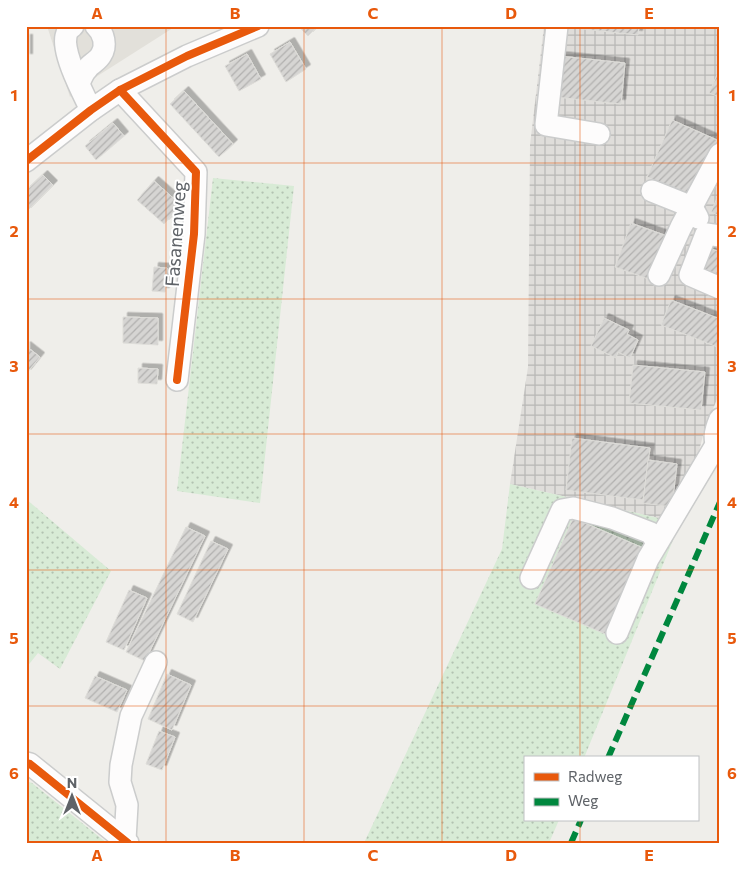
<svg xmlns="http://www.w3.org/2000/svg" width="746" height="869" font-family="Commissioner,sans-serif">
<defs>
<pattern id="industrial-grid" width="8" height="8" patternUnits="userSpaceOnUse" patternTransform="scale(1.25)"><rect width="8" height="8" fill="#dfddda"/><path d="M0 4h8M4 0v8" fill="none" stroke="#b8b7b5"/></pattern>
<pattern id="grass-dots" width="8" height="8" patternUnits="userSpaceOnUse" patternTransform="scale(1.25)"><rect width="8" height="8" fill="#d8ebd6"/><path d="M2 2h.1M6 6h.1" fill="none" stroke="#b2c2b1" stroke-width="1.8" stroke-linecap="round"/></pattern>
<pattern id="building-hatch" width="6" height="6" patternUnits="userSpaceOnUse" patternTransform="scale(1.25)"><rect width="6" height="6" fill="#d6d5d3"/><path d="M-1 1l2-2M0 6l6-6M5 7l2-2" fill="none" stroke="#b1b0af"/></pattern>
<filter id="shadow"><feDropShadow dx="4.5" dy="-4.5" stdDeviation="0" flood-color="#0004"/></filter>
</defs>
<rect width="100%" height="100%" fill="#efeeea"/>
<polygon fill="url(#industrial-grid)" points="544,26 720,26 720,392 705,428 680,523 510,484 528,367 530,145"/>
<polygon fill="#e2e0da" points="47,26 176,26 77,89 70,97"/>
<g fill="url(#grass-dots)">
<polygon points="213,178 294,186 260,503 177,491"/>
<polygon points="510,484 680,523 584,758 525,758 525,820 559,820 549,843 364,843 502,549"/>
<polygon points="26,499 111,571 60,669 38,653 26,668"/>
<polygon points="26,781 32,783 107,843 26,843"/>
</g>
<g fill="url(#building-hatch)" stroke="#deddd9" filter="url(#shadow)">
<polygon points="298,26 318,26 308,36"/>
<polygon points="573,26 639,26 638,35 573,28"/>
<rect x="26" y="39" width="2" height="19"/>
<polygon points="290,42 306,69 286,82 270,54"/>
<polygon points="247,54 261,79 239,91 225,66"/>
<polygon points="559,56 625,63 621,104 555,97"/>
<polygon points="720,68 720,97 709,93"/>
<polygon points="184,91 233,144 219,157 170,104"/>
<polygon points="672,120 717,140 692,197 647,177"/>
<polygon points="113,123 124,136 96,160 85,146"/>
<polygon points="43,175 53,185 26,212 26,191"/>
<polygon points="154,181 181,205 164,224 137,200"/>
<polygon points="720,191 720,216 711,212"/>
<polygon points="631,223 667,236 651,280 615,267"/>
<polygon points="709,248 720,252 720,284 698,275"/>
<polygon points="154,267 167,268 165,292 152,291"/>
<polygon points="671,300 720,319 720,348 661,325"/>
<polygon points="123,317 158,318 158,345 123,343"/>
<polygon points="604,318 629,330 627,334 638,340 630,358 618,352 616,358 591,346"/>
<polygon points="26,346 40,357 26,374"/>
<polygon points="633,365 705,372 701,410 629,403"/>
<polygon points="138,368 158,369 157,384 138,383"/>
<polygon points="572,438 650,448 643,500 566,490"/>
<polygon points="648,460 677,464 672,507 643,503"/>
<polygon points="573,518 648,550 610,636 535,604"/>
<polygon points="186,527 205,536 145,661 126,652"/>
<polygon points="211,541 228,549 193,622 177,614"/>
<polygon points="129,590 147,598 124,650 106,642"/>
<polygon points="167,674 191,685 172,730 148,719"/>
<polygon points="95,676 127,690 117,712 85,698"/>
<polygon points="159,731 175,737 162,770 146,764"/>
</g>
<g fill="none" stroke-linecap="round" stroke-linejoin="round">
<g stroke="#cbcccc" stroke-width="24">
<g id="minor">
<path d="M 73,26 C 69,29 67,31 66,36 C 62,54 83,93 91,110"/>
<polyline points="557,26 546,125 599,134"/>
<path d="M 79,83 C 81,79 83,73 87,69 C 90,64 98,61 101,55 C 107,46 104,33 96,26"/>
<polyline points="120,90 196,172 194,234 177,380"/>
<polyline points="26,161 91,110 120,90 187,56 258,26"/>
<polyline points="652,191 692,207 698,218"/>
<polyline points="720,236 706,234 690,275 720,288"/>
<polyline points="659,275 681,227 720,154"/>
<path d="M 720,419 C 714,433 713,440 720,453"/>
<polyline points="531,578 562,510 573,508 612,518 651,533 657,543"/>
<polyline points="617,633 648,559 716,445"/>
<polyline points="26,763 30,764 128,843"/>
<polyline points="125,840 127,805 120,782 121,765 131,716 156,662"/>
</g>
</g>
<use href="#minor" stroke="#fdfcfc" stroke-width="21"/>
<g stroke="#00873e" stroke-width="6" stroke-dasharray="12 6" stroke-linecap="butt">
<polyline points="608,758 720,502"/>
<polyline points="571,843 581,820"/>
</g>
<g stroke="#fff" stroke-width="11">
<g id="cycleway">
<polyline points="120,90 196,172 194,234 177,380"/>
<polyline points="26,161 91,110 120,90 187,56 258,26"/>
<polyline points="26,763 30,764 128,843"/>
</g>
</g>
<use href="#cycleway" stroke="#e8590c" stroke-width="8"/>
</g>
<path fill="none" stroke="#e8590c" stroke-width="1" stroke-opacity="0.55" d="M 166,26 L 166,843M 304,26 L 304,843M 442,26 L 442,843M 580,26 L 580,758M 26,163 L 720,163M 26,299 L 720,299M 26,434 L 720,434M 26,570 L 720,570M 26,706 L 720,706M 580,820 L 580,843"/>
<g text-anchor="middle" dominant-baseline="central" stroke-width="4" stroke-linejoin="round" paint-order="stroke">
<g font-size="19" fill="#5f6368" stroke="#fff">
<text transform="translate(175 234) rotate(-86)">Fasanenweg</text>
</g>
</g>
<rect width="746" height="869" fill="none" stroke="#ffffff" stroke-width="55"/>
<rect x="524" y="756" width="175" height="65" fill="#ffffff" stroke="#bfc1c3"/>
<rect x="534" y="773" width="25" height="8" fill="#e8590c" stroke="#bfc1c3"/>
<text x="568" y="782" font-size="15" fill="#5f6368">Radweg</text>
<rect x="534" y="798" width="25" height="8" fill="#00873e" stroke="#bfc1c3"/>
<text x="568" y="806" font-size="15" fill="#5f6368">Weg</text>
<g transform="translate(72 796)" stroke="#ffffff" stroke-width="4" paint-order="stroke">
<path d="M0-4L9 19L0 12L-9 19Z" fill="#5f6368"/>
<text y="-8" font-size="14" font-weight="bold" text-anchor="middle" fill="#5f6368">N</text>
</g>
<rect x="28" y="28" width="690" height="814" fill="none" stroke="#e8590c" stroke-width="2"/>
<g font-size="16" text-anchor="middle" font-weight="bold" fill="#e8590c">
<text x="97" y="19">A</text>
<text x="235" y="19">B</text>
<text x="373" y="19">C</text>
<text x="511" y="19">D</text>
<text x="649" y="19">E</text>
<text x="14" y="101">1</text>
<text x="732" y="101">1</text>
<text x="14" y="237">2</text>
<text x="732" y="237">2</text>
<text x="14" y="372">3</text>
<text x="732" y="372">3</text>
<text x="14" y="508">4</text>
<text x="732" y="508">4</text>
<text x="14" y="644">5</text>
<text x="732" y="644">5</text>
<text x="14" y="779">6</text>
<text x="732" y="779">6</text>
<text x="97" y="861">A</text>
<text x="235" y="861">B</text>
<text x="373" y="861">C</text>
<text x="511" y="861">D</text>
<text x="649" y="861">E</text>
</g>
</svg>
